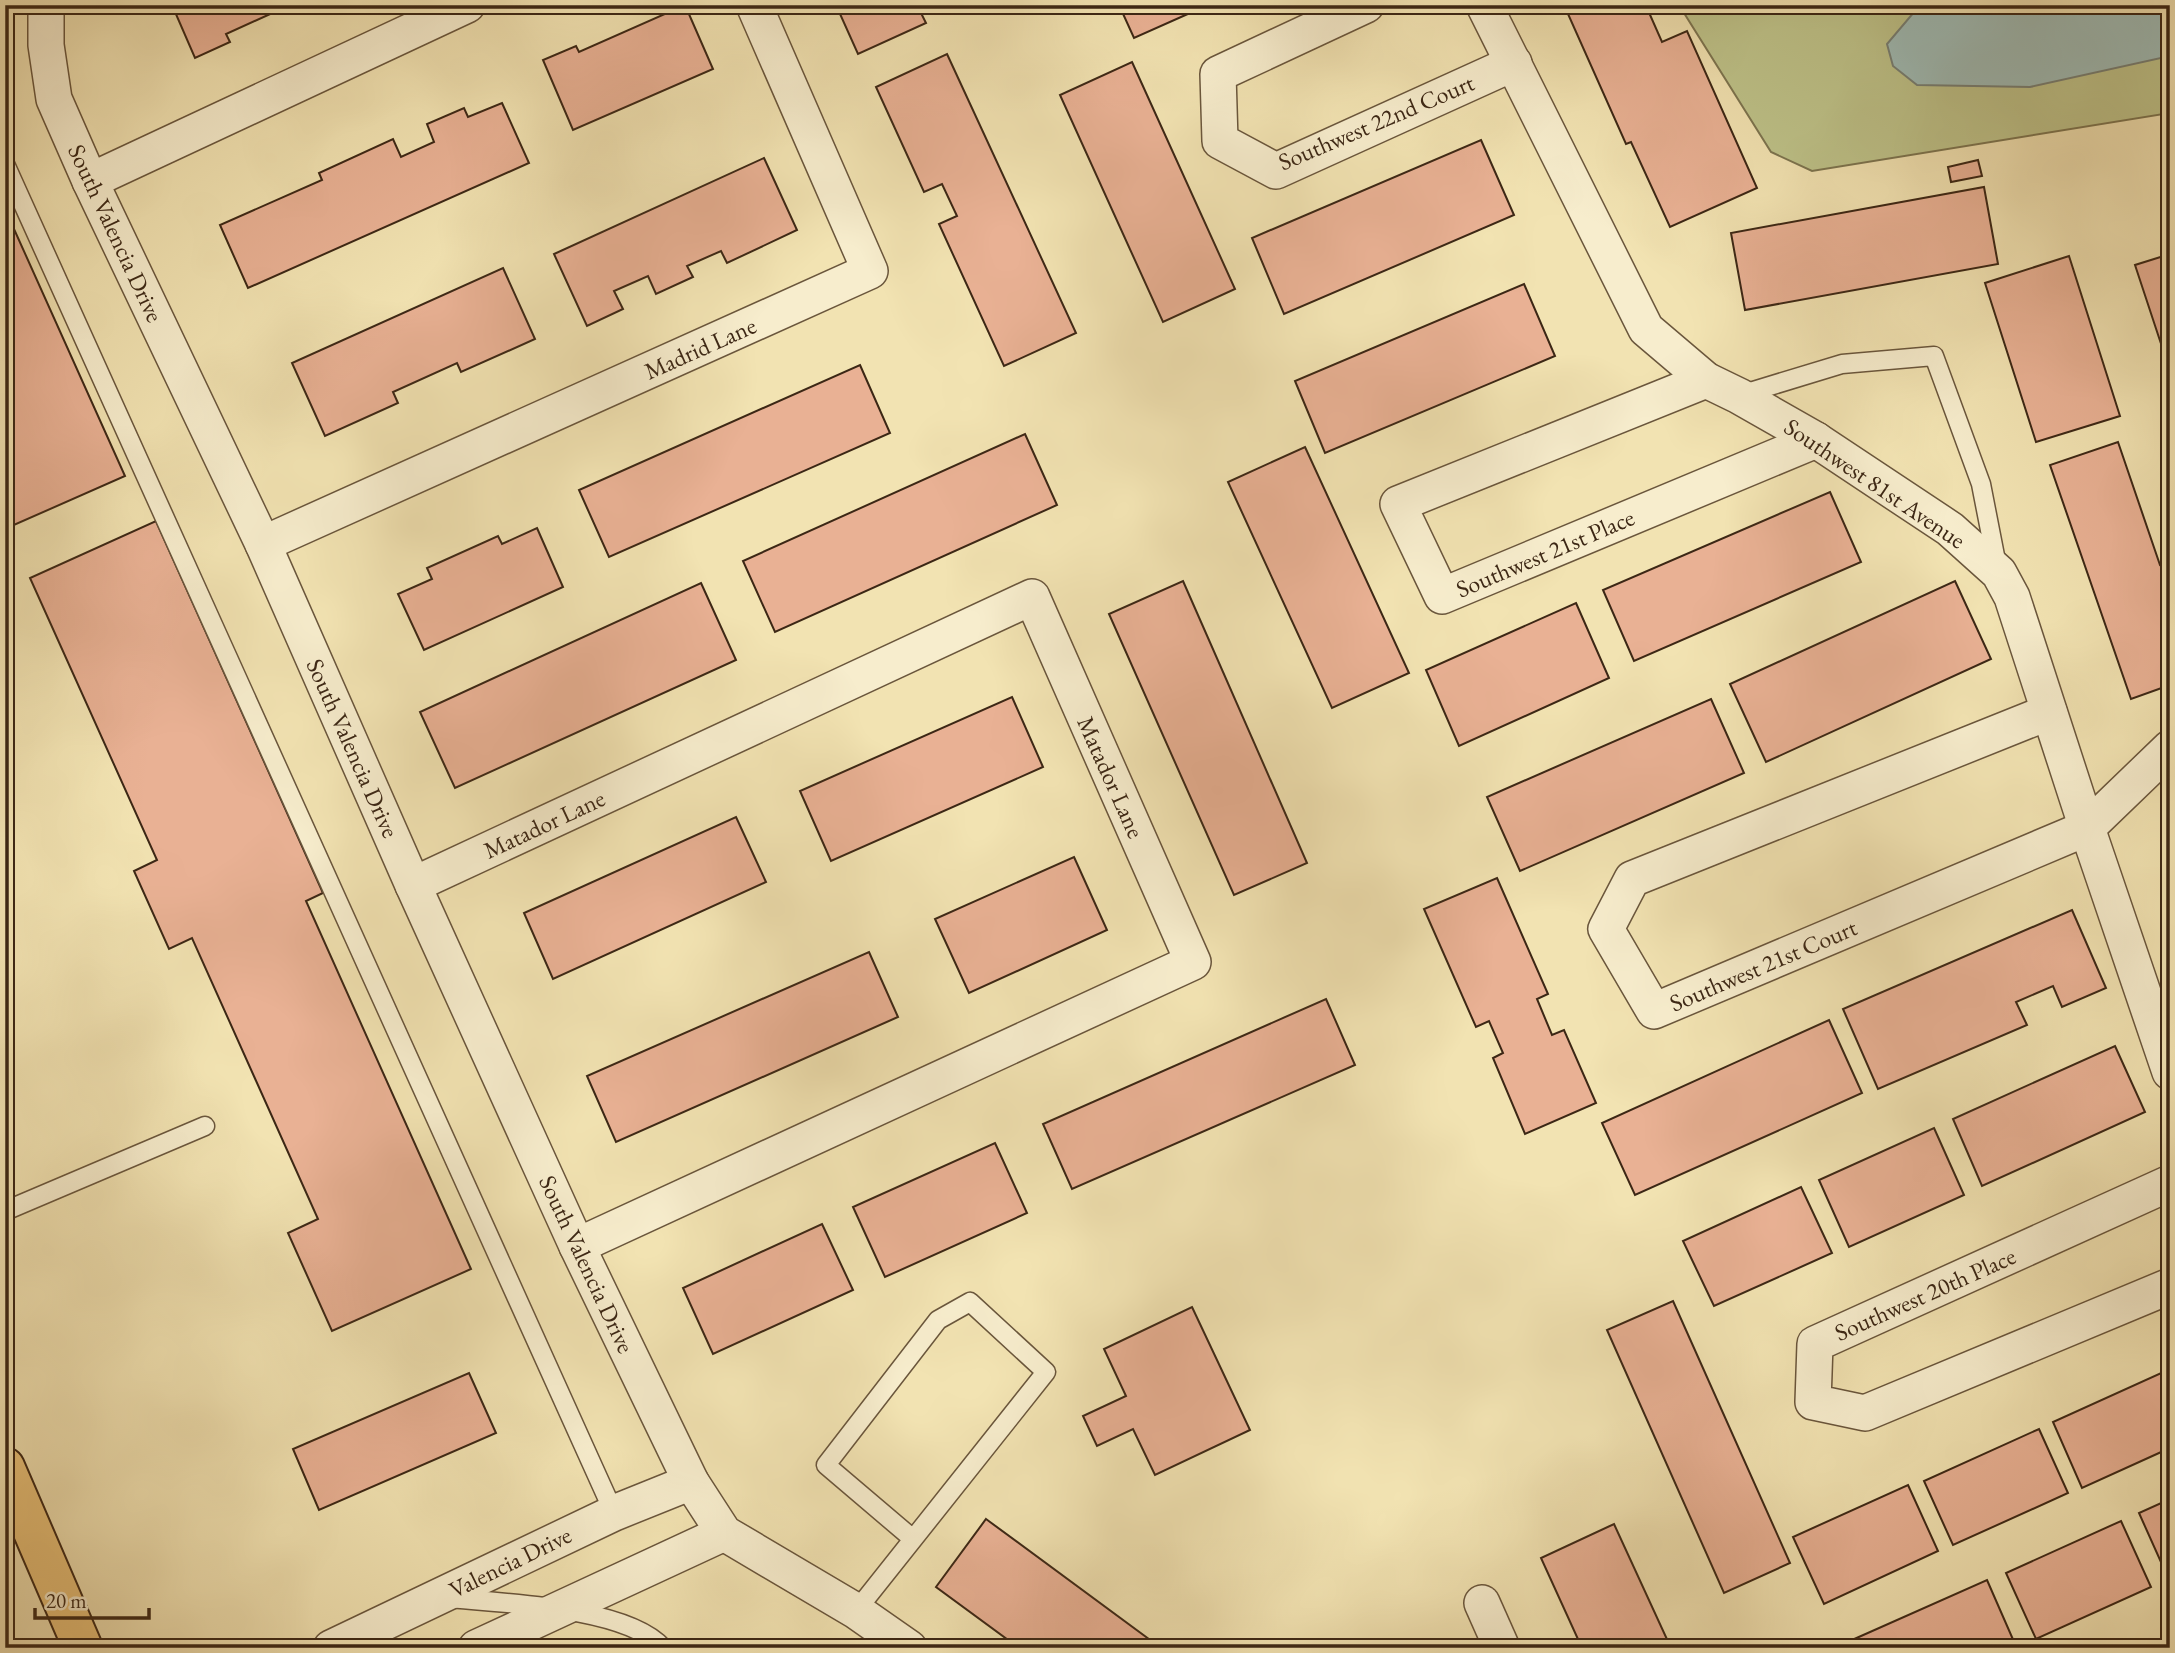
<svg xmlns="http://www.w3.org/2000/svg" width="2175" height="1653" font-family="'EB Garamond',serif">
<rect width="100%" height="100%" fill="#f2e3b2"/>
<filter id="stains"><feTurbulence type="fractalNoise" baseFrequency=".00286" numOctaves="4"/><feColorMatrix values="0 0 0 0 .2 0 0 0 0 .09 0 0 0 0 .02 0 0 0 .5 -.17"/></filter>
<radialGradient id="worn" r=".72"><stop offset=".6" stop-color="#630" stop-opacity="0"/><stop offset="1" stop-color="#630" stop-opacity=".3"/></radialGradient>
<polygon fill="#bec38a" stroke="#7d7550" stroke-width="2" points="1679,5 2170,5 2170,113 1812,171 1771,152"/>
<polygon fill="#9fbcb6" stroke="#778076" stroke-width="2" points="1920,5 2170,5 2170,56 2030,87 1917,85 1893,66 1887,44"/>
<g fill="#e9b194" stroke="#3c2715" stroke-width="2">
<polygon points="172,5 290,5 226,34 230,42 195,58"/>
<polygon points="297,5 316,5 300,13"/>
<polygon points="685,5 713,69 573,130 543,60 576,46 579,52"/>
<polygon points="836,5 917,5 926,23 858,54"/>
<polygon points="1119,5 1208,5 1134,38"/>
<polygon points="1564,5 1655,5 1647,8 1662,42 1687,31 1757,188 1670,227 1631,142 1626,144"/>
<polygon points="947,54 1076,333 1004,366 939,224 957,216 942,184 924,192 876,87"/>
<polygon points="1132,62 1235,289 1163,322 1060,95"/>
<polygon points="502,103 529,163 248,288 220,225 322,180 319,173 393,139 401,157 434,142 427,124 464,108 468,117"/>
<polygon points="1481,140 1514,215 1284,314 1252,238"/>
<polygon points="764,158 797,230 727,263 721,251 687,266 693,277 656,294 648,276 614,291 623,309 587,326 554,254"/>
<polygon points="1978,160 1982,176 1951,182 1948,167"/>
<polygon points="1984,187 1998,264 1745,310 1731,233"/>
<polygon points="5,209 125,476 7,528 5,525"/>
<polygon points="2170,254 2170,371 2135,265"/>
<polygon points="2069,256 2120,416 2036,442 1985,283"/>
<polygon points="503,268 535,339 461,372 457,363 393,392 398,403 325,436 292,363"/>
<polygon points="1524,284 1555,356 1325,453 1295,381"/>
<polygon points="860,365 890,433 609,557 579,490"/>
<polygon points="1025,434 1057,505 775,632 743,561"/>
<polygon points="2118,442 2160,565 2163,564 2170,582 2170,685 2131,699 2050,465"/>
<polygon points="1305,447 1409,673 1332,708 1228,482"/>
<polygon points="1830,492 1861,562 1634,661 1603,590"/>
<polygon points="156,521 323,893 306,901 471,1269 332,1331 288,1233 318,1219 192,938 169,949 134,871 157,860 30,578"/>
<polygon points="537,528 563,587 424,650 398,594 432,579 427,568 498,536 502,544"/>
<polygon points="1183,581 1307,863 1234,895 1109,614"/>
<polygon points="1955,581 1991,659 1766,762 1730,684"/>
<polygon points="701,583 736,660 455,788 420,712"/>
<polygon points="1576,603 1609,678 1459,746 1426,670"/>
<polygon points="1012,697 1043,767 831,861 800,791"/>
<polygon points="1711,699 1744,773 1520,871 1487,797"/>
<polygon points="736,817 766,882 553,979 524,913"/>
<polygon points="1074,857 1107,930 969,993 935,919"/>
<polygon points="1497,878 1548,994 1537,999 1552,1035 1564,1030 1596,1103 1525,1134 1493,1058 1503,1053 1489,1021 1476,1027 1424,909"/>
<polygon points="2072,910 2106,988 2062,1007 2053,986 2016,1002 2027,1025 1878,1089 1843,1009"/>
<polygon points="869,952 898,1017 616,1142 587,1076"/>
<polygon points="1326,999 1355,1065 1072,1189 1043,1124"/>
<polygon points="1829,1020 1862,1093 1635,1195 1602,1123"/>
<polygon points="2115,1046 2145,1112 1982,1186 1953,1119"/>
<polygon points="1934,1128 1964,1195 1849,1247 1819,1180"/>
<polygon points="995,1143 1027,1213 885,1277 853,1207"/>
<polygon points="1801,1187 1832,1253 1714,1306 1683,1241"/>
<polygon points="822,1224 853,1290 713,1354 683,1288"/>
<polygon points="1673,1301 1790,1563 1724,1593 1607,1330"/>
<polygon points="1192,1307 1250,1430 1155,1475 1133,1429 1097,1446 1083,1416 1126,1396 1104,1349"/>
<polygon points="2170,1369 2170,1448 2082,1488 2053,1422"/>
<polygon points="469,1373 496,1433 319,1510 293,1449"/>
<polygon points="2039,1429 2068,1493 1953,1545 1924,1481"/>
<polygon points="1908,1485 1938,1551 1824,1604 1793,1537"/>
<polygon points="2170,1499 2170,1579 2169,1580 2139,1513"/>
<polygon points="986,1519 1161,1648 1019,1648 936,1587"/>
<polygon points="2121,1521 2151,1587 2036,1639 2006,1573"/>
<polygon points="1614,1524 1671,1648 1582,1648 1541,1558"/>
<polygon points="1987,1580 2015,1644 2006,1648 1834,1648"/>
</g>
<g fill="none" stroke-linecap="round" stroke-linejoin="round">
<g stroke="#6a563c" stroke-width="21">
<g id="lane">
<polyline points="5,164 614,1513"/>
<polyline points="1740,395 1842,364 1934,356 1981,484 1997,566"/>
<polyline points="5,1211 205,1126"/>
<path d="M 448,1598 C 502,1603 627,1607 663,1648"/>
<polyline points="856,1611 1046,1372 970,1302 938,1320 826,1465 913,1539"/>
</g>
</g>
<g stroke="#6a563c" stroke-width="38">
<g id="street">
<polyline points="46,5 46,45 54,99 90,181 263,544 413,885 577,1246 691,1482 724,1533 856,1611 909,1648"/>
<polyline points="1366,5 1218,74 1220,141 1276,171 1514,63"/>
<polyline points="1484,5 1646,329 1706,380 1739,396 1816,440 1950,529 1999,573 2012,597 2087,828 2170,1072"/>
<polyline points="90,181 467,5"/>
<polyline points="1706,380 1398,504 1442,596 1816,440"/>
<polyline points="263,544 870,271 754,5"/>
<polyline points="2049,712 1632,879 1606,929 1654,1011 2087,828 2170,748"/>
<polyline points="413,885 1032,597 1193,962 577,1246"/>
<polyline points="2170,1183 1815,1344 1813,1402 1865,1413 2170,1286"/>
<polyline points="1482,1603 1502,1648"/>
<polyline points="331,1648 614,1513 691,1482"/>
<polyline points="476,1648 724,1533"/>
</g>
</g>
<g stroke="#3c2715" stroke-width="42">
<polyline id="primary" points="5,1467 83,1648"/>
</g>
<use href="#lane" stroke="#f7edcd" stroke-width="18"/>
<use href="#street" stroke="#f7edcd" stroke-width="35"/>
<use href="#primary" stroke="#e9c279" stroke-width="38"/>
</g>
<g text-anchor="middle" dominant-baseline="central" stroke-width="7" stroke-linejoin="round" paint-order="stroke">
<g font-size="24" fill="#3c2715" stroke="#f7edcd">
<text transform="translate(1376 122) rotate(-23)">Southwest 22nd Court</text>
<text transform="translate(116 233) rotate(65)">South Valencia Drive</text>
<text transform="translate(700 348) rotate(-24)">Madrid Lane</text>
<text transform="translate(1875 483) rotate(34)">Southwest 81st Avenue</text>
<text transform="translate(1545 553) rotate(-23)">Southwest 21st Place</text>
<text transform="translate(353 748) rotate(66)">South Valencia Drive</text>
<text transform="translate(1111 777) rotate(66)">Matador Lane</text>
<text transform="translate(544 824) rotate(-25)">Matador Lane</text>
<text transform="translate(1763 965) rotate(-23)">Southwest 21st Court</text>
<text transform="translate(587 1264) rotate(65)">South Valencia Drive</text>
<text transform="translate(1925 1294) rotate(-24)">Southwest 20th Place</text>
<text transform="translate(510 1562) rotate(-26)">Valencia Drive</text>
</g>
</g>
<rect width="2175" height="1653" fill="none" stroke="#f2e3b2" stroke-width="28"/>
<rect x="7" y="7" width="2161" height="1639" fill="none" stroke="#3c2715" stroke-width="3.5"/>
<rect x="14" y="14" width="2147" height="1625" fill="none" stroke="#3c2715" stroke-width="2"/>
<path d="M35 1608v10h114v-10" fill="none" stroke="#3c2715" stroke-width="3.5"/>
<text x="46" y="1608" font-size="21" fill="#3c2715" stroke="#f7edcd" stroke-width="5" paint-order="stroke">20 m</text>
<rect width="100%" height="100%" filter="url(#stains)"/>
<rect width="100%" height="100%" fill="url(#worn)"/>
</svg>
